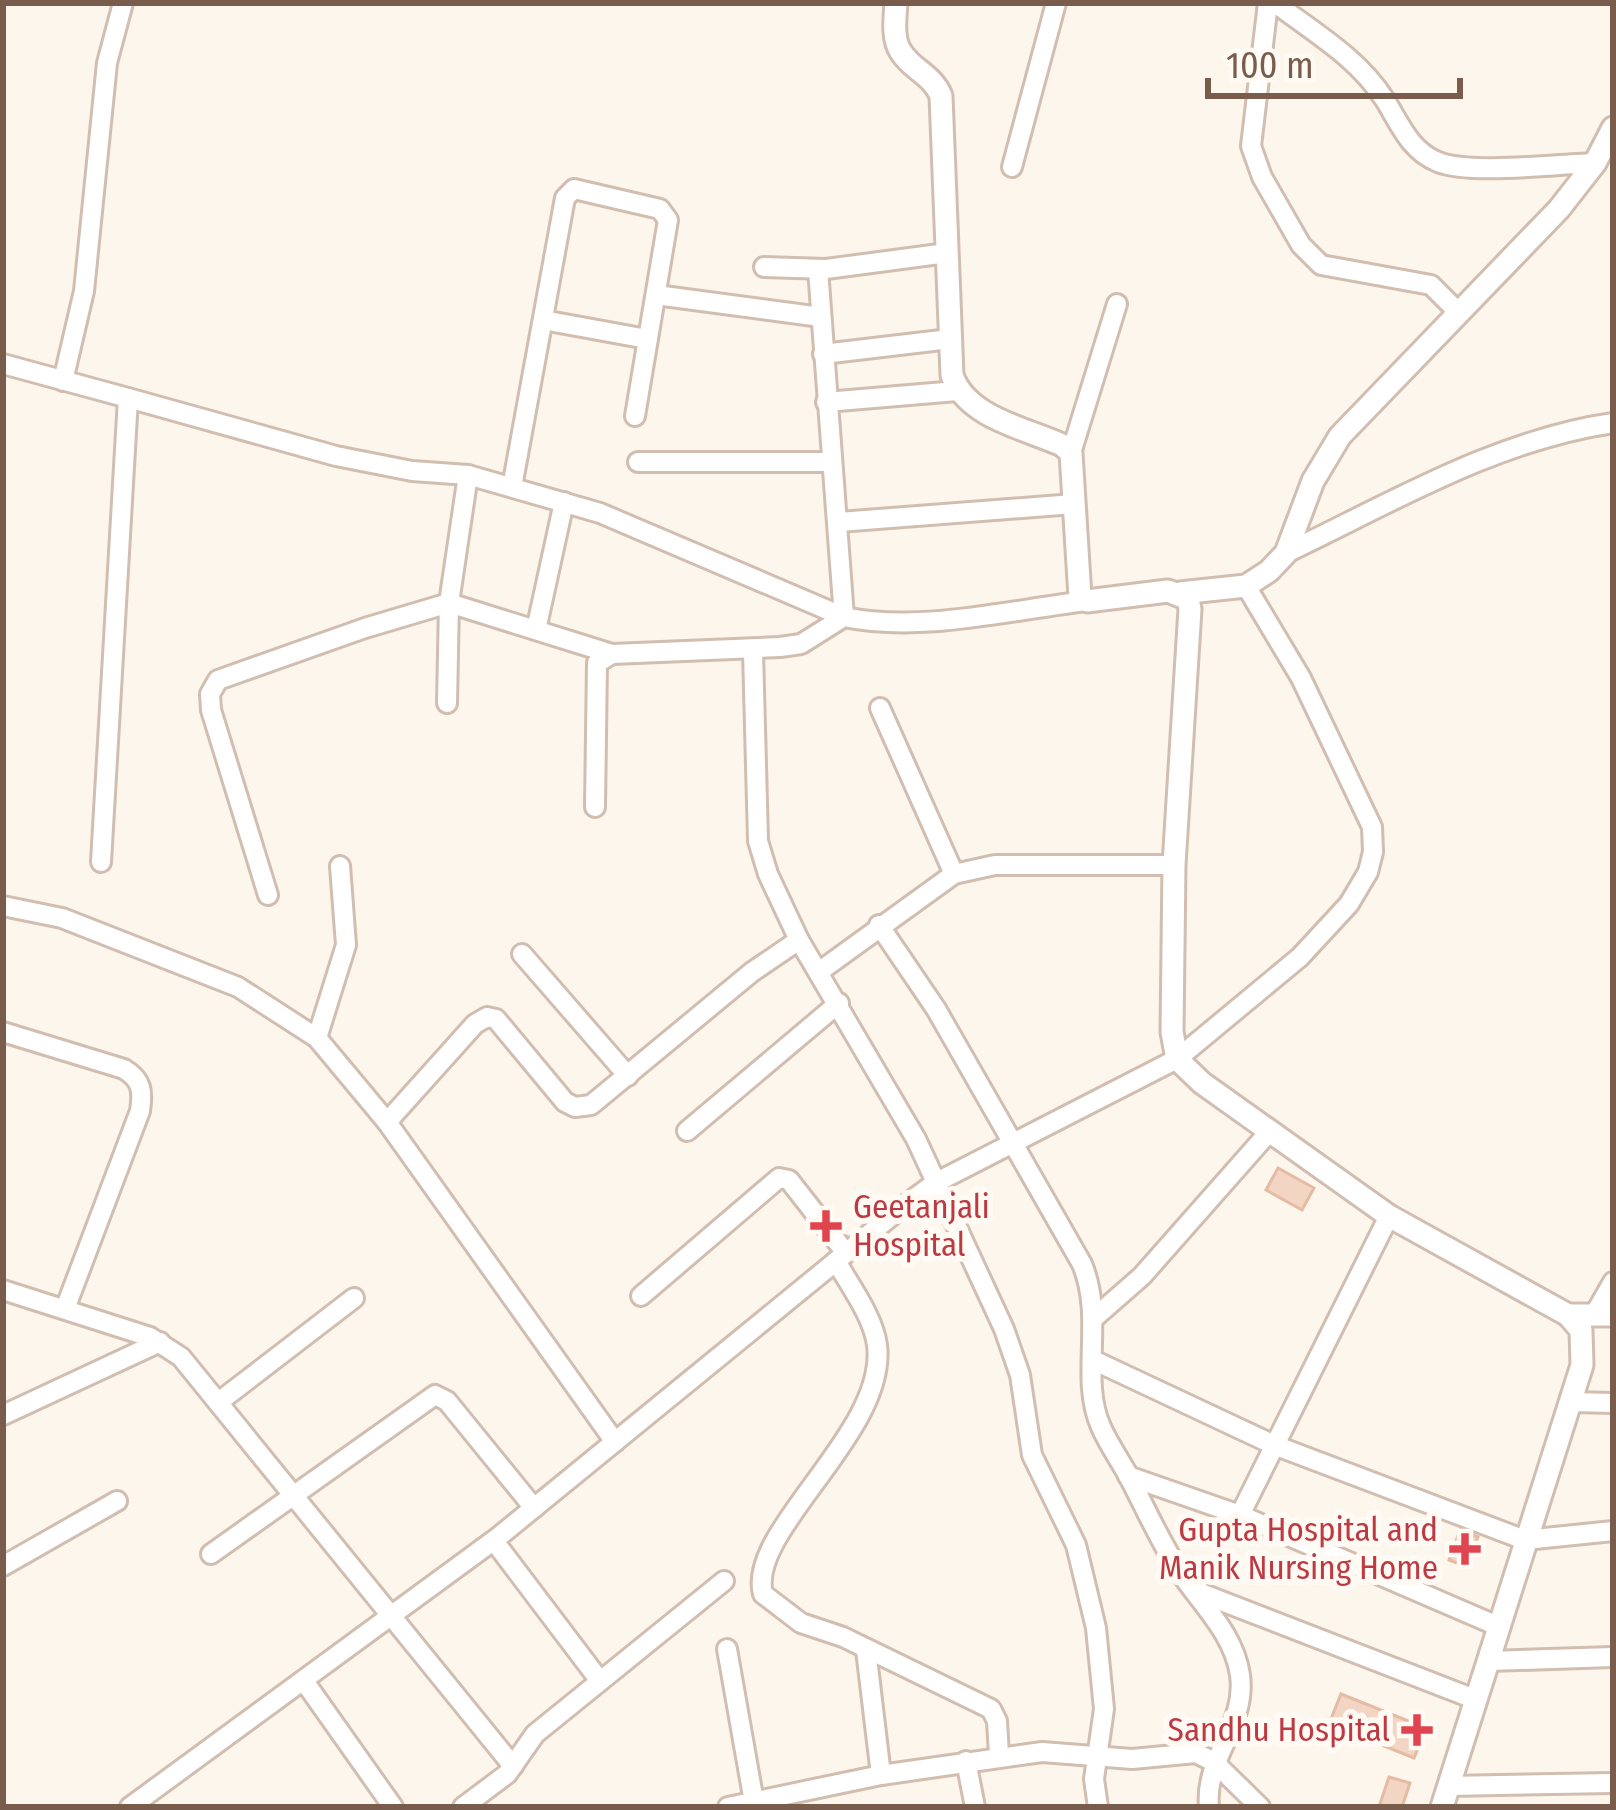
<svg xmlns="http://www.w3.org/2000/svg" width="1616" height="1810" font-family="'Fira Sans Condensed',sans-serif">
<rect width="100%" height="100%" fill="#fdf6ec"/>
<g fill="#f3d5c3" stroke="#e6bba3" stroke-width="3">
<polygon points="1278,1168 1314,1188 1302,1210 1266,1190"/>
<polygon points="1460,1530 1478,1537 1468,1567 1449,1560"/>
<polygon points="1341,1694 1426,1728 1414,1758 1329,1724"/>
<polygon points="1389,1777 1410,1783 1402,1807 1379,1807"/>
</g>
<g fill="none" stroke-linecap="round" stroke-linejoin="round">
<g stroke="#d1beb0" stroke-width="24">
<g id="minor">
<polyline points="1268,3 1251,146 1262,177 1301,245 1321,265 1431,285 1459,313"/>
<path d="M 1275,3 C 1315,33 1358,58 1385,100 C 1400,124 1410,151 1438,162 C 1470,175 1557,164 1595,163"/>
<polyline points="1012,167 1056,3"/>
<polyline points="764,267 826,269 947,253"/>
<polyline points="656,295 821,317"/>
<polyline points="543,320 647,339"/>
<polyline points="823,354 950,339"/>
<polyline points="3,364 128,398 101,862"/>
<polyline points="63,381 84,291 107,63 123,3"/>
<path d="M 128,398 L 336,456 L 412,471 L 468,475 L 600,513 L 844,617 C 922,633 1009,610 1087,601"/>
<polyline points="826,402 957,391"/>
<polyline points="1071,453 1117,304"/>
<polyline points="638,462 830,462"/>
<polyline points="512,487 565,198 574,189 660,209 668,220 635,416"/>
<polyline points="839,522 1074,504"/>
<path d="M 1286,553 C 1391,503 1496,440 1613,423"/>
<polyline points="536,630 564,502"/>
<polyline points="753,651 758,841 768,874 799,940 916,1139 1004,1329 1020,1375 1032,1455 1076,1545 1096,1628 1104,1709 1094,1779 1098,1807"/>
<polyline points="447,703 449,603 468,475"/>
<polyline points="880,708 954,874"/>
<polyline points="595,807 597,663 612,654"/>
<polyline points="268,895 211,710 210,694 218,680 365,628 449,603 612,654 780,647 801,644 844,617 818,269"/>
<polyline points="3,906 62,918 238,987 317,1038 387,1122 615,1442"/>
<path d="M 879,925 L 936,1009 L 1082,1264 C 1105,1319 1079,1378 1101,1427 C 1108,1443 1119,1459 1128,1475 C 1145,1507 1160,1542 1180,1572 C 1202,1605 1234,1634 1240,1675 C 1247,1725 1204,1758 1209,1807"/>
<polyline points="522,954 628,1076"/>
<polyline points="820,971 954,874 995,865 1174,865"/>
<path d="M 3,1032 L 124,1069 C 142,1080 143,1091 140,1111 L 65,1309"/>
<polyline points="317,1038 346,945 340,866"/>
<polyline points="387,1122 475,1024 487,1017 496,1019 565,1102 575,1107 591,1105 752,972 799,940"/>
<polyline points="687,1131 839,1003"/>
<path d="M 836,1261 C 850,1286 873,1316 877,1345 C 888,1432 746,1531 763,1594 L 801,1623 L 843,1637 L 991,1709 L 997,1721 L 999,1755"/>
<polyline points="3,1290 150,1337 181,1357 513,1766"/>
<polyline points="641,1296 779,1178 789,1180 846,1253"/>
<polyline points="1594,1315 1613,1282"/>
<polyline points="1094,1318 1142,1276 1270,1131"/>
<polyline points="1093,1360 1274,1445 1525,1540 1613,1531"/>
<polyline points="220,1401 354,1298"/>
<polyline points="1571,1402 1613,1403"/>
<polyline points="3,1415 160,1342"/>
<polyline points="1128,1476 1240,1515 1500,1627"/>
<polyline points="1240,1515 1389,1216"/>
<polyline points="494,1541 600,1681"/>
<polyline points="211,1554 435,1395 447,1401 534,1508"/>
<polyline points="3,1566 117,1501"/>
<polyline points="1198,1592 1477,1700"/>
<polyline points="727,1649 754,1802"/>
<polyline points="866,1650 881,1775"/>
<polyline points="1489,1661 1613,1657"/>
<polyline points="304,1681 393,1807"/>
<polyline points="966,1761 975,1807"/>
<polyline points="1448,1786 1613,1783"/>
<polyline points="130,1807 497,1538 900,1209 935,1183 1177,1059 1300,957 1349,904 1368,872 1373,852 1372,827 1301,678 1246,586"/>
<polyline points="463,1807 507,1774 535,1734 724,1581"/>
<polyline points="728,1807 881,1775 1042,1752 1132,1759 1196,1753 1214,1762 1260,1807"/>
</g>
</g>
<g stroke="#d1beb0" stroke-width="27">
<g id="tertiary">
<path d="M 896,3 C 895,18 892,39 901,52 C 912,70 932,74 941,96 L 952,375 C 966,417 1024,428 1062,445 L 1071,453 L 1080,597 L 1087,601 L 1168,591 L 1188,599 L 1190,609 L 1174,865 L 1172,1032 L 1177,1059 L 1202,1083 L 1389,1216 L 1568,1315 L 1581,1330 L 1582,1365 L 1442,1807"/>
<polyline points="1180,593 1246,586 1269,571 1286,553 1313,481 1340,436 1559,209 1595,163 1613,128"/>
<polyline points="1568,1315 1613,1315"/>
</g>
</g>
<use href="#minor" stroke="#fff" stroke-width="18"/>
<use href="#tertiary" stroke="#fff" stroke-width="21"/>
</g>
<g fill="#e0444e" stroke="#fffaf3" stroke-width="4.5">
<path d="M820 1208h12v12h12v12h-12v12h-12v-12h-12v-12h12z"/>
<path d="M1459 1531h12v12h12v12h-12v12h-12v-12h-12v-12h12z"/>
<path d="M1411 1712h12v12h12v12h-12v12h-12v-12h-12v-12h12z"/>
</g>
<g text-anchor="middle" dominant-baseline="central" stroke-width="12" stroke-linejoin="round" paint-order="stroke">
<g font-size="33" fill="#be3a42" stroke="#fffaf3" text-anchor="end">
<text x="853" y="1207" text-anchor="start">Geetanjali<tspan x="853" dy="38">Hospital</tspan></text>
<text x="1438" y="1530">Gupta Hospital and<tspan x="1438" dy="38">Manik Nursing Home</tspan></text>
<text x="1390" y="1730">Sandhu Hospital</text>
</g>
</g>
<rect width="1616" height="1810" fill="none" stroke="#7a5c4d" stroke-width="12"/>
<path d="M1208 78v18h252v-18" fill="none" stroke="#7a5c4d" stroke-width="6"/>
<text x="1226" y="78" font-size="36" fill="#7a5c4d" stroke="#fffaf3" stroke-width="9" paint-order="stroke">100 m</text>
</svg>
